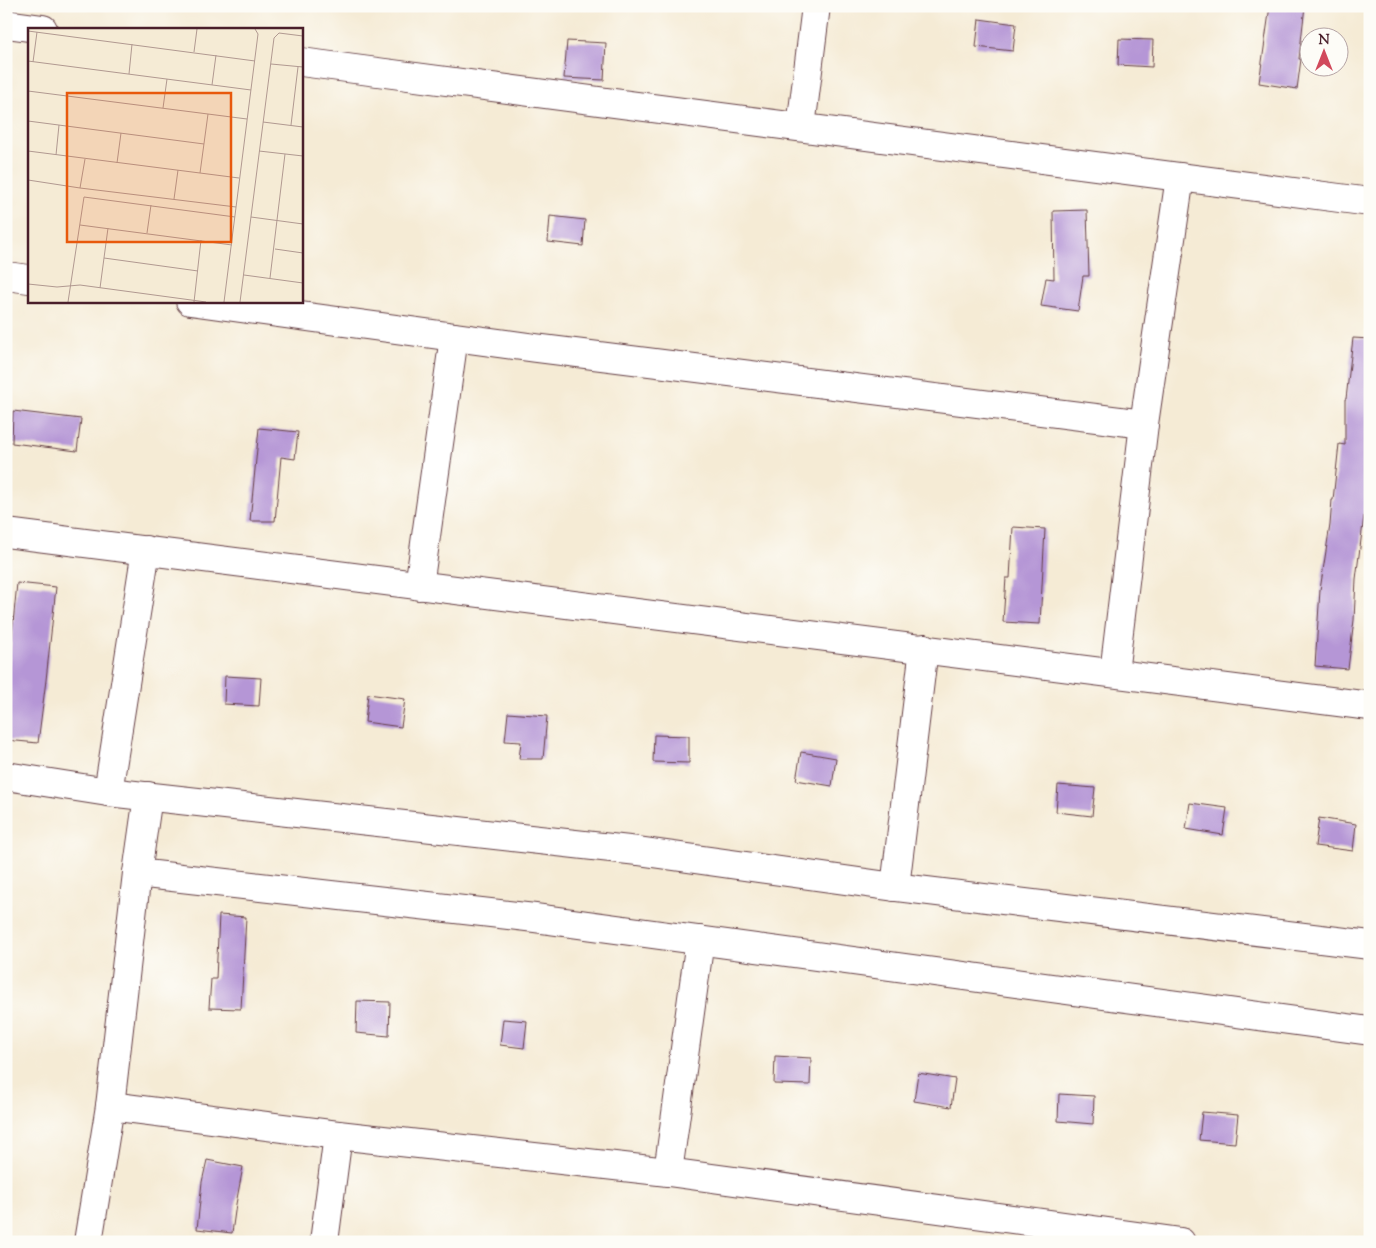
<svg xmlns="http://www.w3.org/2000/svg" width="1376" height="1248" font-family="'Sorts Mill Goudy',serif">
<rect width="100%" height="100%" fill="#fdfcf7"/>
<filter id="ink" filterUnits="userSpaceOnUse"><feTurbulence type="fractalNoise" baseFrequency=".02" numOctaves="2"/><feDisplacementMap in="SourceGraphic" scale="10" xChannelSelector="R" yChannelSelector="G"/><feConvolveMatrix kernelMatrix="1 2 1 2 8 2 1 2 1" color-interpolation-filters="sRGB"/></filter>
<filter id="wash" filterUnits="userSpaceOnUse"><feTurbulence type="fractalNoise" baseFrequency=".0096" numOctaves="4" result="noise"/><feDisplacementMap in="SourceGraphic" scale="20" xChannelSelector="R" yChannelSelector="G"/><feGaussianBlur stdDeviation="1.12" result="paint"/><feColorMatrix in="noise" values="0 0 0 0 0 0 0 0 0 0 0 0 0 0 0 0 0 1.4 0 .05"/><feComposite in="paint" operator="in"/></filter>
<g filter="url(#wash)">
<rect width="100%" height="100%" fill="#f5ebd5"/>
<g id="blocks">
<g fill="#b596d6">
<polygon points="1270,6 1305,6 1299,59 1301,59 1297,89 1259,83"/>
<polygon points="979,19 1016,24 1013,51 976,47"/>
<polygon points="1119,39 1153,40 1152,67 1118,65"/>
<polygon points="567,41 606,43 604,80 564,78"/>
<polygon points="1087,210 1089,276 1083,276 1078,311 1041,306 1046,278 1054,279 1053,211"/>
<polygon points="550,216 585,220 583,246 548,242"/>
<polygon points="1353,338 1370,339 1370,501 1366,500 1356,579 1354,620 1348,669 1315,666 1320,590 1330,525 1332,500 1333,500 1339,444 1345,445 1345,399 1346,399"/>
<polygon points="13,411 81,419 77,451 12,443"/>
<polygon points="259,428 298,432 295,459 281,457 275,521 250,521"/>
<polygon points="1013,527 1045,529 1040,624 1003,622 1006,578 1010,578"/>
<polygon points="17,583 56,587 46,680 38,743 6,740 6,695"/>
<polygon points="225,676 261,678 259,706 224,704"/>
<polygon points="368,694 405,699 401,727 365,722"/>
<polygon points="508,713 547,716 543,759 519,759 521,742 505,741"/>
<polygon points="654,735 689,736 689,763 653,762"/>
<polygon points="801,752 836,758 832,786 796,780"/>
<polygon points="1058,785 1095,788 1092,816 1056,812"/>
<polygon points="1190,803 1227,808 1223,835 1186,829"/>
<polygon points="1319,818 1356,824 1353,851 1315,846"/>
<polygon points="219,915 246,917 241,1009 209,1008 211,979 216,979"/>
<polygon points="357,1001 390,1002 389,1036 356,1033"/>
<polygon points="503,1019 527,1021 524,1048 500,1045"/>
<polygon points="775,1056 811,1058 810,1085 774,1084"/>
<polygon points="918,1073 955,1079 951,1107 914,1101"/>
<polygon points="1059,1094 1094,1096 1093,1124 1058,1121"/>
<polygon points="1202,1112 1238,1115 1235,1143 1199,1140"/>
<polygon points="207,1160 243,1167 236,1204 232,1233 197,1229 202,1182"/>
</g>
</g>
</g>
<g filter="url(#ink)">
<use href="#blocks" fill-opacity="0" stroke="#643e44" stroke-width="1"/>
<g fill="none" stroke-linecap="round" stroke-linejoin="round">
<g stroke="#643e44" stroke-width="30">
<g id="minor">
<polyline points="6,24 43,29"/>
<polyline points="301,62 1370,202"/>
<polyline points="801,127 816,6"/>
<polyline points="6,276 29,279"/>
<polyline points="190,301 536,348 1144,424"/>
<polyline points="6,533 1370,706"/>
<polyline points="419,586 454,337"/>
<polyline points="1114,673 1144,424 1180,177"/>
<polyline points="6,776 108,792 146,550"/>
<polyline points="108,792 638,851 895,887 1370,945"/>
<polyline points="137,873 148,796"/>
<polyline points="895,887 924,648"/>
<polyline points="110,1106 338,1135 668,1172 1181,1242"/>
<polyline points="668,1172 700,940"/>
<polyline points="88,1242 110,1106 137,873 535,918 1370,1031"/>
<polyline points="324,1242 338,1135"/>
</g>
</g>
<use href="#minor" stroke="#fff" stroke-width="28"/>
</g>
</g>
<g transform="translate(28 28)">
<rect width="275" height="275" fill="#f5ebd5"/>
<path fill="none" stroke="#b19991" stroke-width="1" d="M 0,3 L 227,33M 166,24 L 169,1M 0,33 L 223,62M 5,34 L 9,4M 243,36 L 275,39M 101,46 L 104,16M 184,57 L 188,27M 0,63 L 219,91M 135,80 L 139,51M 0,93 L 176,116M 235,94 L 275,99M 263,97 L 270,39M 0,123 L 211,150M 231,123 L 275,128M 28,127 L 31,97M 89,135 L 93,105M 172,145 L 180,86M 0,152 L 52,160 L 57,131M 52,160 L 208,179M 146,171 L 150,142M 223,189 L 275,196M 52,197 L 204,217M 119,205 L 123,177M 247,221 L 275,225M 76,230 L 170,243M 216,247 L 275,255M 242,250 L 257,126M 0,256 L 29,259 L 52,257 L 178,274M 72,260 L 80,200M 40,274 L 56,169 L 207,189M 166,274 L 173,212M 196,274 L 230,6 L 227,1M 212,274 L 246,10 L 251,5 L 275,8"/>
<path fill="#e8590c" fill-opacity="0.15" stroke="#e8590c" stroke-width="2.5" d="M 39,65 L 203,65 L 203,214 L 39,214 Z"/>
<rect width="275" height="275" fill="none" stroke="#4a1f2b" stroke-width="2.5"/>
</g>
<rect width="1376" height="1248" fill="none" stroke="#fdfcf7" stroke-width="25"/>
<g transform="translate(1324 52)"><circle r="24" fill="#fdfcf7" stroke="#b5a4a5"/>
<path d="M0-4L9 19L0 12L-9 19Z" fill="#d1495b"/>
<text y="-8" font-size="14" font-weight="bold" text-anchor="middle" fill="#4a1f2b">N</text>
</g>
</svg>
